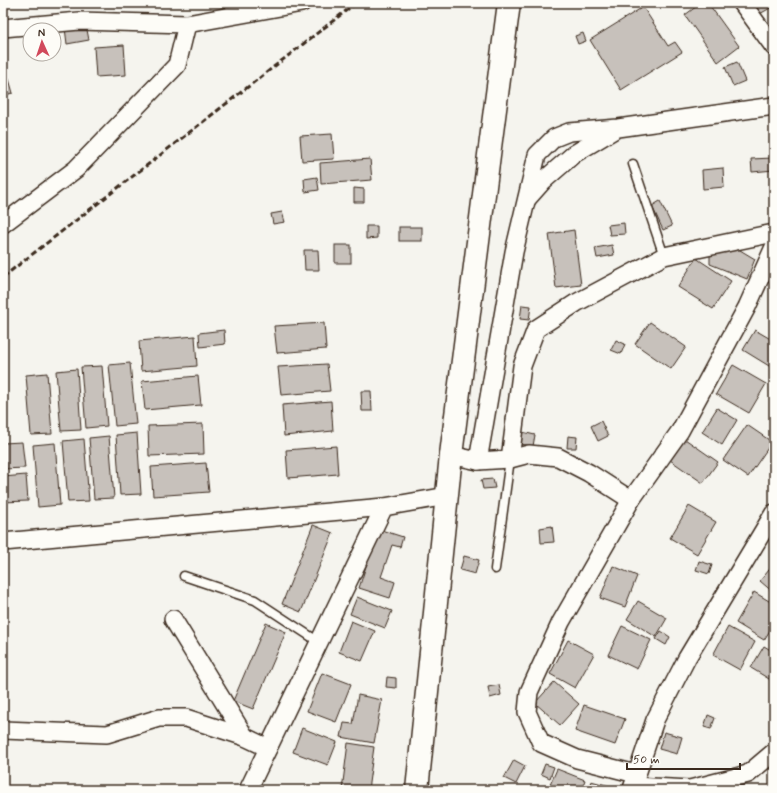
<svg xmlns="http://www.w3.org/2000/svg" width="777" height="793" font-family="Mynerve,sans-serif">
<rect width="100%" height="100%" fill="#f5f4ee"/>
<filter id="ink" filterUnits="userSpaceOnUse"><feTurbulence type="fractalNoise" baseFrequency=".025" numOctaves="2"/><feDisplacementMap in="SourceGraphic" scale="8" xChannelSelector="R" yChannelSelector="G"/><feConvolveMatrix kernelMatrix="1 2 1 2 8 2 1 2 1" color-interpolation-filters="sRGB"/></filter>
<g filter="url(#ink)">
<g fill="#c7c1bb" stroke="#3b2a1e">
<polygon points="701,3 708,3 739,46 718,62 685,15"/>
<polygon points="749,3 774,3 774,6 756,16"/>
<polygon points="643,7 668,46 675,42 682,52 621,90 590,40"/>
<polygon points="86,25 89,40 67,44 65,28"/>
<polygon points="583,33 586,41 578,44 575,36"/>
<polygon points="124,45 126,75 96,77 94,47"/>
<polygon points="737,62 745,81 733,86 725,67"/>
<polygon points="7,72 13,93 5,95 3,89 3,73"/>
<polygon points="332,134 334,159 302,161 300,136"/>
<polygon points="773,158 774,170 752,172 751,159"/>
<polygon points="370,159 372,180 321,184 320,163"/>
<polygon points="723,168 724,187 703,189 702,170"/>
<polygon points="317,177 319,190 305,192 304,179"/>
<polygon points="354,188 364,189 364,202 354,202"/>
<polygon points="660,201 672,226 663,230 652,206"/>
<polygon points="282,212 285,222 273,224 271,214"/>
<polygon points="624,223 625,234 610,235 608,225"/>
<polygon points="366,226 377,226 377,238 366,239"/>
<rect x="399" y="227" width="23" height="14"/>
<polygon points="574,230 581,285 556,288 549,234"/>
<rect x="335" y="245" width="16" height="18"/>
<polygon points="612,245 614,255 597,258 595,248"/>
<polygon points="735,247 755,259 747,279 710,264 710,252"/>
<polygon points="304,250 318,250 319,270 305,270"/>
<polygon points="696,258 731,281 713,309 678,287"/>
<polygon points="522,305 531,306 529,320 520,319"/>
<polygon points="650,322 686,347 671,369 635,344"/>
<polygon points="324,323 326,349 277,353 274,326"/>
<polygon points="224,330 225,344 200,347 199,333"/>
<polygon points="755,330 774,341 774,369 743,350"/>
<polygon points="195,336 197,366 141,371 139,341"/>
<polygon points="616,340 625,344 621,354 611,350"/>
<polygon points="130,363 136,424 115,426 109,365"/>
<polygon points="327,364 330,391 281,395 278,367"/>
<polygon points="733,365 766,384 749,413 716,394"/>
<polygon points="102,366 107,426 86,428 81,367"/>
<polygon points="77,369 81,430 61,431 56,371"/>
<polygon points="47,373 52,434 31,435 26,375"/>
<polygon points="198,376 201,405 145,410 142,381"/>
<polygon points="361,391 371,391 372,411 362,411"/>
<polygon points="331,401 333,431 284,436 282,405"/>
<polygon points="717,408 737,420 722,445 702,432"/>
<polygon points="601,421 608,436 598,441 591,426"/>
<polygon points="203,424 204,454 149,456 148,426"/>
<polygon points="747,425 772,442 748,477 723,460"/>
<polygon points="522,432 535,435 533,446 520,444"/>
<polygon points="137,433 141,494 120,495 116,435"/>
<polygon points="109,436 114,498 94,499 89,438"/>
<polygon points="568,436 577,437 576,448 567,448"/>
<polygon points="84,439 89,501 68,502 63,441"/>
<polygon points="685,439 718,462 703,483 670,460"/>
<polygon points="22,442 25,468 3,469 3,443"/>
<polygon points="55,443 60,505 38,507 33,445"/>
<polygon points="336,446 338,474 288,478 286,450"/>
<polygon points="206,463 209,492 153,496 151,467"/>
<polygon points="26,475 28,501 3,502 3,477"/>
<polygon points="493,479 495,488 483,489 481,480"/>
<polygon points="689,506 716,522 697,554 670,538"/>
<polygon points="313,525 333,533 301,612 282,604"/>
<polygon points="552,526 554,542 541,543 540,528"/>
<polygon points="378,529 403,537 400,547 392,545 381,577 395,582 390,598 359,588"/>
<polygon points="464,556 479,560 475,574 460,570"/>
<polygon points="699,561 712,565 709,574 696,570"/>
<polygon points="774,564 774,593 760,581"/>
<polygon points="613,566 637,576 625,607 600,598"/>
<polygon points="754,592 774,604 774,624 764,640 736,623"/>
<polygon points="357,597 392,611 385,628 350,614"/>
<polygon points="638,601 667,618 656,637 627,619"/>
<polygon points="351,621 375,631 362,661 339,652"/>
<polygon points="266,623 286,632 253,709 233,701"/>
<polygon points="622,626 651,640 637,669 608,655"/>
<polygon points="728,627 755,642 740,670 713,655"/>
<polygon points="661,631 670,637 666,645 656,639"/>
<polygon points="568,640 594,654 575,688 550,674"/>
<polygon points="764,646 774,652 774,682 751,668"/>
<polygon points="322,673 351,684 336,722 307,711"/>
<polygon points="387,677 396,678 396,688 386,687"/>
<polygon points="554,682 579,704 560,725 535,703"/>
<polygon points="499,685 501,695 490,698 488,687"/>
<polygon points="358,695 382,700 374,743 341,737 344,723 353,724"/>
<polygon points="584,705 625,719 615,745 575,731"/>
<polygon points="708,715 715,718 711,729 704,727"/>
<polygon points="302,728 337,742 328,765 293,752"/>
<polygon points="664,732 682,737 677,754 659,749"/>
<polygon points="348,743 374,747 368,790 342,790"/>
<polygon points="514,760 525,766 516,784 504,778"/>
<polygon points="545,764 554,767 550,778 541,774"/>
<polygon points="557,769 585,780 581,790 564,790 550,785"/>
<polygon points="591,781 610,786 609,790 588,790"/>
</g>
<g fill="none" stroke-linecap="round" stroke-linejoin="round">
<g stroke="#3b2a1e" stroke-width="11">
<g id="service">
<polyline points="633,164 664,256"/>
<polyline points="495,569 510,459"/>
<polyline points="184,576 255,600 319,642"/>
</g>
</g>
<g stroke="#3b2a1e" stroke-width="20">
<g id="minor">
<polyline points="742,3 774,47"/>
<polyline points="3,28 79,21 187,24 302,3"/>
<polyline points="527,199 543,181 574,154 614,130"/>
<polyline points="3,224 76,169 177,65 187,24"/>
<polyline points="451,455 478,461 510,459 522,366 536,329 576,303 664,256 774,233"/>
<polyline points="510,459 529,454 558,457 589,473 631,500"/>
<polyline points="478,461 514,252 537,155 554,138 569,132 618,128 774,106"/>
<polyline points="3,542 384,507"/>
<polyline points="173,619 245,737"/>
<polyline points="3,730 107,734 159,718 186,718 245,737 268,748"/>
<polyline points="636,774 577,759 541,743 527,712 529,692 561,622 631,500 680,431 747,307 774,247"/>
<polyline points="633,786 655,720 687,658 774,513"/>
<polyline points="248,790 384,507 447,496"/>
<polyline points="632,790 633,786 690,789 748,774 774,752"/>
</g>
</g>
<g stroke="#3b2a1e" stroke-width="25">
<polyline id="secondary" points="417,790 451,455 489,155 509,3"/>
</g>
<use href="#service" stroke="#fdfcf7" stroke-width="8"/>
<use href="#minor" stroke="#fdfcf7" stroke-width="17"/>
<use href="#secondary" stroke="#fdfcf7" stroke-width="22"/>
<polyline stroke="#3b2a1e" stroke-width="3" stroke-dasharray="6 3" stroke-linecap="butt" points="3,277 356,3"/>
</g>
</g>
<rect width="777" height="793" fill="none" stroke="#fdfcf7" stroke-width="16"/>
<rect x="8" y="8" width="761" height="777" fill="none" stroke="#3b2a1e" stroke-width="1.5" filter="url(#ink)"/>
<g transform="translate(42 42) rotate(357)"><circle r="19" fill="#fdfcf7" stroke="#afa8a0"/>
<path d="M0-3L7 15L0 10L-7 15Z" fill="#d1495b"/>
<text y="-6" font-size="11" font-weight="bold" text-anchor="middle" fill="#3b2a1e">N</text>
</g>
<path d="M627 763v6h113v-6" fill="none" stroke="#3b2a1e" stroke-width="2"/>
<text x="633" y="763" font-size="12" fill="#3b2a1e" stroke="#fdfcf7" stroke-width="3" paint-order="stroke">50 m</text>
</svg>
